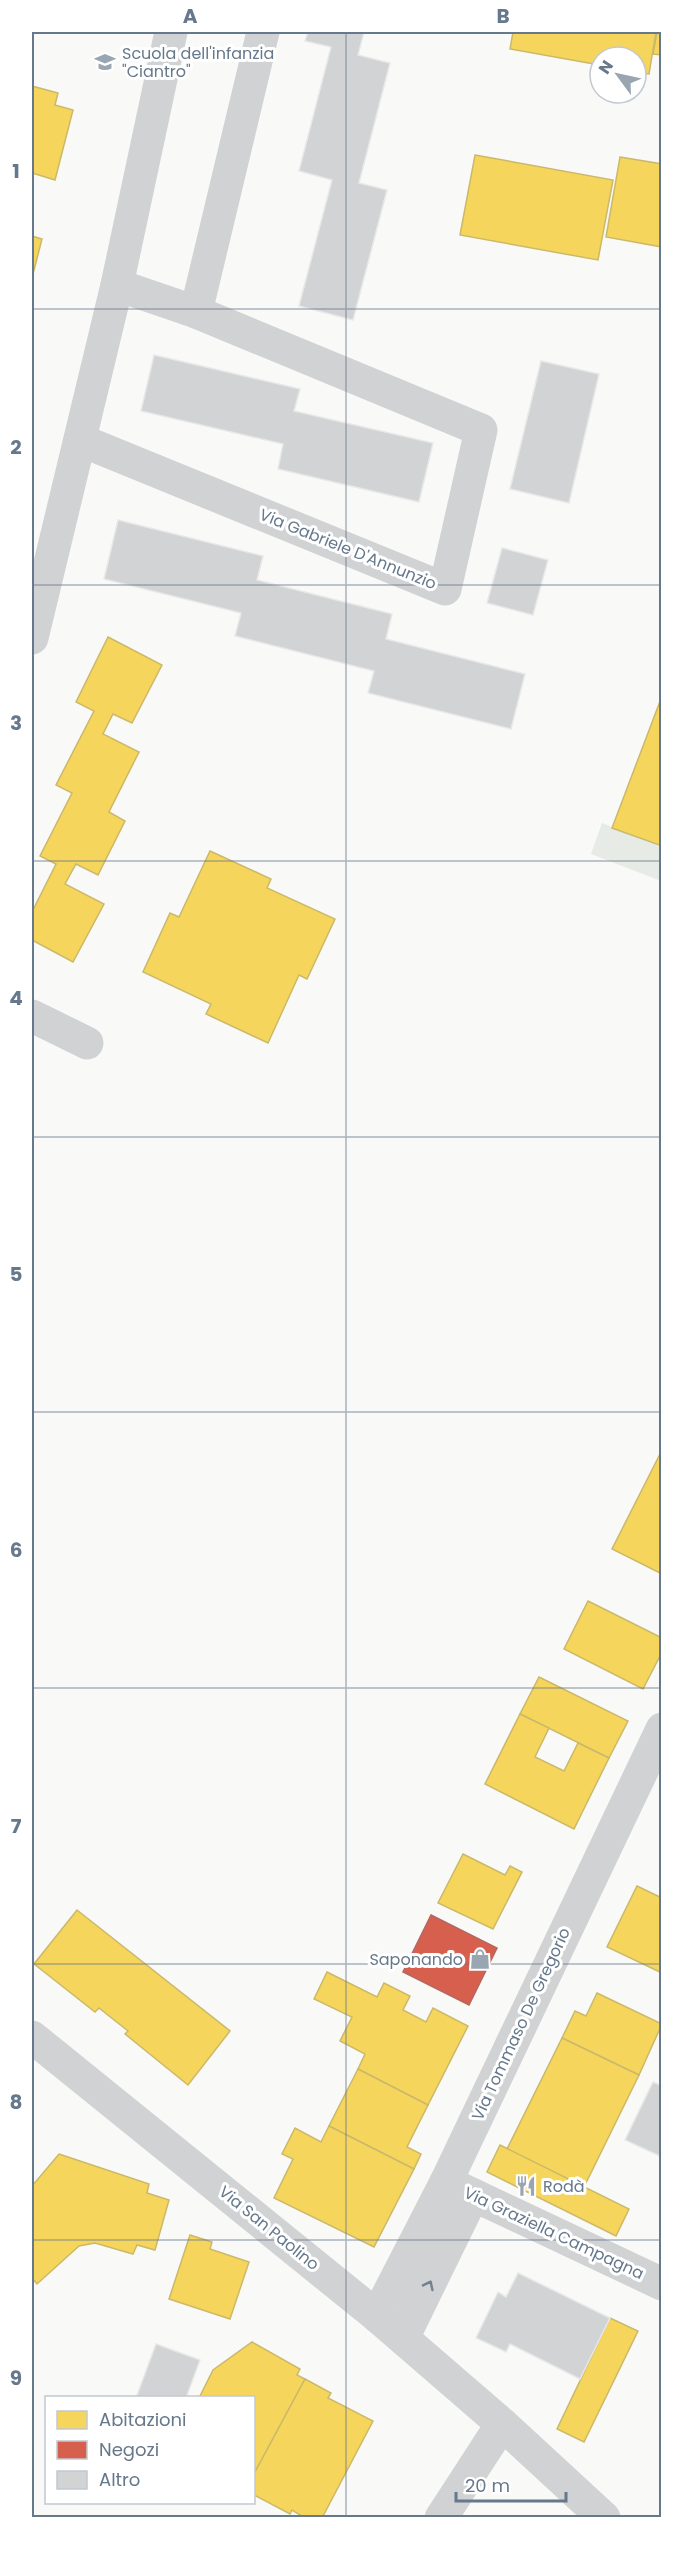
<svg xmlns="http://www.w3.org/2000/svg" width="693" height="2549" font-family="Poppins,sans-serif">
<rect width="100%" height="100%" fill="#f9f9f8"/>
<polygon fill="#e7ebe5" points="602,823 661,846 661,881 591,854"/>
<g fill="#f6d55c" stroke="#cbb96a" stroke-width="1.5">
<polygon points="513,32 656,32 649,74 636,72 636,57 600,57 600,65 510,49"/>
<polygon points="657,32 662,32 662,55 653,54"/>
<polygon points="32,86 58,93 55,105 73,110 55,180 32,173"/>
<polygon points="475,155 613,180 598,260 460,235"/>
<polygon points="620,157 662,164 662,247 606,237"/>
<polygon points="32,236 42,239 32,278"/>
<polygon points="108,637 162,665 132,723 113,714 103,734 139,752 109,812 125,821 98,875 76,864 65,884 104,904 73,962 32,940 32,912 56,864 40,856 72,793 56,785 94,711 76,702"/>
<polygon points="662,696 662,846 612,828"/>
<polygon points="210,851 271,879 267,888 335,919 307,979 299,975 268,1043 206,1014 211,1004 143,972 170,913 179,917"/>
<polygon points="662,1450 662,1574 612,1549"/>
<polygon points="588,1601 662,1638 662,1652 643,1689 564,1649"/>
<polygon points="539,1677 628,1721 609,1758 520,1714"/>
<polygon points="520,1714 549,1728 535,1757 564,1771 578,1743 609,1758 574,1829 485,1784"/>
<polygon points="463,1854 505,1875 510,1866 522,1872 493,1929 438,1903"/>
<polygon points="637,1886 662,1898 662,1973 607,1947"/>
<polygon points="77,1910 230,2031 188,2085 125,2034 128,2031 99,2008 95,2012 34,1964"/>
<polygon points="327,1972 377,1997 384,1983 410,1996 403,2010 426,2022 433,2008 468,2026 428,2105 358,2069 365,2054 340,2041 352,2017 314,1999"/>
<polygon points="597,1993 662,2024 639,2075 562,2038 575,2011 586,2016"/>
<polygon points="562,2038 639,2075 584,2187 507,2149"/>
<polygon points="358,2069 428,2105 407,2147 421,2154 414,2169 329,2126"/>
<polygon points="329,2126 414,2169 374,2247 274,2198 293,2159 282,2154 295,2128 321,2142"/>
<polygon points="500,2145 629,2209 616,2236 487,2172"/>
<polygon points="59,2154 149,2184 147,2193 169,2200 155,2250 137,2245 133,2254 95,2243 79,2246 37,2284 32,2278 32,2186"/>
<polygon points="190,2235 212,2242 210,2249 249,2262 230,2319 169,2299"/>
<polygon points="610,2318 638,2331 584,2442 557,2429"/>
<polygon points="252,2342 300,2369 297,2375 305,2379 254,2474 254,2398 199,2398 213,2370"/>
<polygon points="305,2379 331,2393 328,2398 373,2421 322,2518 305,2518 292,2510 290,2514 254,2495 254,2474"/>
</g>
<polygon fill="#d6604d" stroke="#b46760" stroke-width="1.5" points="431,1915 497,1948 469,2005 403,1972"/>
<g fill="#d1d3d4" stroke="#e8e8e8" stroke-width="1.5">
<polygon points="308,32 364,32 358,55 390,63 359,183 387,190 353,320 299,306 332,180 299,171 331,47 305,41"/>
<polygon points="154,355 300,389 294,411 433,443 419,502 278,469 283,444 141,411"/>
<polygon points="541,361 599,374 569,503 510,489"/>
<polygon points="118,520 263,556 257,580 392,614 386,639 525,674 511,729 368,693 374,671 235,636 241,613 104,579"/>
<polygon points="502,548 548,560 533,615 487,603"/>
<polygon points="653,2082 662,2086 662,2157 625,2140"/>
<polygon points="518,2273 610,2318 580,2379 510,2344 506,2352 476,2338 498,2292 506,2297"/>
<polygon points="156,2344 200,2360 186,2398 136,2398"/>
</g>
<g fill="none" stroke-linecap="round" stroke-linejoin="round">
<g stroke="#d1d2d3" stroke-width="33">
<polyline points="196,312 263,32"/>
<polyline points="80,440 445,589 481,430 196,312 117,285"/>
<polyline points="32,638 117,285 171,32"/>
<polyline points="32,1016 87,1043"/>
<polyline points="32,2037 377,2316 502,2424 604,2518"/>
<polyline points="446,2182 662,2284"/>
<polyline points="377,2316 446,2182 662,1729"/>
<polyline points="403,2338 473,2195"/>
<polyline points="441,2518 502,2424"/>
</g>
</g>
<defs><path id="oneway-chevron" d="M-2-3.5L2.5 0L-2 3.5" fill="none" stroke-width="1.6" stroke-linecap="round" stroke-linejoin="round" transform="scale(1.5)"/></defs>
<use stroke="#718192" href="#oneway-chevron" transform="translate(429 2285) rotate(-64)"/>
<path fill="none" stroke="#66788b" stroke-width="1.5" stroke-opacity="0.55" d="M 346,32 L 346,2518M 32,309 L 662,309M 32,585 L 662,585M 32,861 L 662,861M 32,1137 L 662,1137M 32,1412 L 662,1412M 32,1688 L 662,1688M 32,1964 L 662,1964M 32,2240 L 662,2240"/>
<defs>
<g id="school-bare" transform="scale(1.62)"><path d="M0-5L7-2L0 1L-7-2ZM-4 1L0 2.5L4 1V4Q0 6-4 4Z" fill="#99a5b1" stroke="#fff" stroke-width="2.5" paint-order="stroke"/></g>
<g id="shop-bare" transform="scale(1.62)"><path d="M-5-2.5h2.3a2.7 3.5 0 0 1 5.4 0H5L5.5 6h-11ZM-1.5-2.5h3a1.5 2.3 0 0 0-3 0Z" fill="#99a5b1" stroke="#fff" stroke-width="2.5" paint-order="stroke"/></g>
<g id="restaurant-bare" transform="scale(1.62)"><path d="M-5-6h1v4h1v-4h1v4h1v-4h1v5L-1.5 .5V6h-2V.5L-5-1ZM5-6V6H3V1.5H1.5Q1.5-4 5-6Z" fill="#99a5b1" stroke="#fff" stroke-width="2.5" paint-order="stroke"/></g>
</defs>
<g fill-rule="evenodd">
<use href="#school-bare" x="105" y="62"/>
<use href="#shop-bare" x="480" y="1959"/>
<use href="#restaurant-bare" x="526" y="2186"/>
</g>
<g text-anchor="middle" dominant-baseline="central" stroke-width="6" stroke-linejoin="round" paint-order="stroke">
<g font-size="16" fill="#66788b" stroke="#fff" text-anchor="start">
<text x="122" y="53">Scuola dell'infanzia<tspan x="122" dy="18">"Ciantro"</tspan></text>
<text x="463" y="1959" text-anchor="end">Saponando</text>
<text x="543" y="2186">Rodà</text>
</g>
<g font-size="16" fill="#66788b" stroke="#fff">
<text transform="translate(348 549) rotate(22)">Via Gabriele D'Annunzio</text>
<text transform="translate(521 2024) rotate(-65)">Via Tommaso De Gregorio</text>
<text transform="translate(269 2228) rotate(39)">Via San Paolino</text>
<text transform="translate(554 2233) rotate(25)">Via Graziella Campagna</text>
</g>
</g>
<rect width="693" height="2549" fill="none" stroke="#ffffff" stroke-width="66"/>
<rect x="45" y="2396" width="210" height="108" fill="#ffffff" stroke="#c2c9d1" stroke-width="1.5"/>
<rect x="57" y="2411" width="30" height="18" fill="#f6d55c" stroke="#c2c9d1" stroke-width="1.5"/>
<text x="99" y="2426" font-size="18" fill="#66788b">Abitazioni</text>
<rect x="57" y="2441" width="30" height="18" fill="#d6604d" stroke="#c2c9d1" stroke-width="1.5"/>
<text x="99" y="2456" font-size="18" fill="#66788b">Negozi</text>
<rect x="57" y="2471" width="30" height="18" fill="#d1d3d4" stroke="#c2c9d1" stroke-width="1.5"/>
<text x="99" y="2486" font-size="18" fill="#66788b">Altro</text>
<g transform="translate(618 75) rotate(303)"><circle r="28" fill="#ffffff" stroke="#c2c9d1" stroke-width="1.5"/>
<path d="M0-4.5L10 22L0 15L-10 22Z" fill="#99a5b1"/>
<text y="-9" font-size="16" font-weight="bold" text-anchor="middle" fill="#66788b">N</text>
</g>
<path d="M456 2492v9h110v-9" fill="none" stroke="#66788b" stroke-width="3"/>
<text x="465" y="2492" font-size="18" fill="#66788b" stroke="#ffffff" stroke-width="4.5" paint-order="stroke">20 m</text>
<rect x="33" y="33" width="627" height="2483" fill="none" stroke="#66788b" stroke-width="2"/>
<g font-size="20" text-anchor="middle" font-weight="bold" fill="#66788b">
<text x="190" y="23">A</text>
<text x="503" y="23">B</text>
<text x="16" y="178">1</text>
<text x="16" y="454">2</text>
<text x="16" y="730">3</text>
<text x="16" y="1005">4</text>
<text x="16" y="1281">5</text>
<text x="16" y="1557">6</text>
<text x="16" y="1833">7</text>
<text x="16" y="2109">8</text>
<text x="16" y="2385">9</text>
</g>
</svg>
